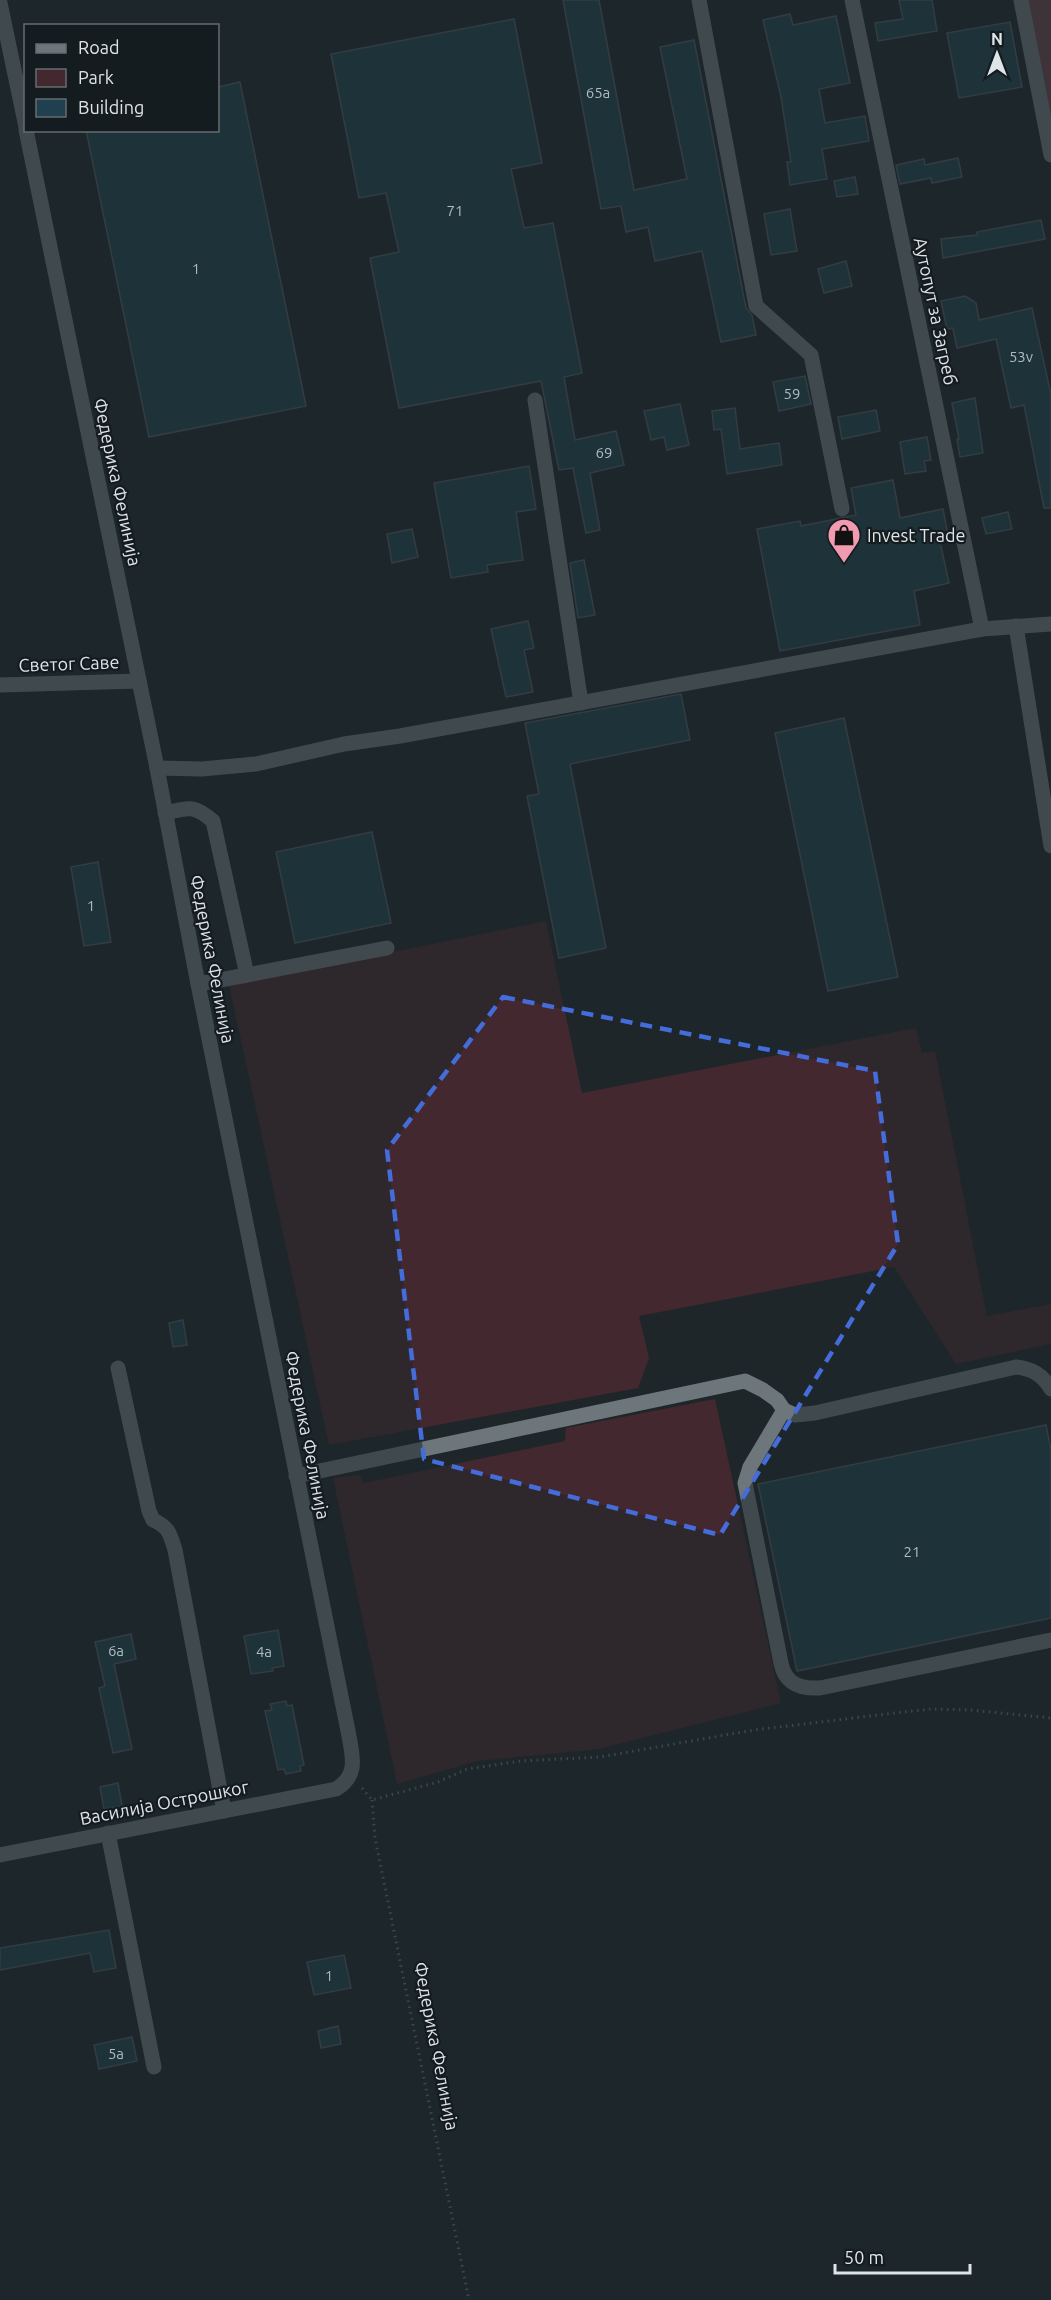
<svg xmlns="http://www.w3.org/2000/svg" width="1051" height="2300" font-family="Ubuntu,sans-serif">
<rect width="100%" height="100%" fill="#1e262a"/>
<g fill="#44282f">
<polygon points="546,921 582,1093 916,1028 922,1053 935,1051 987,1316 1051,1304 1051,1344 956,1364 894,1267 639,1316 649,1358 638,1388 329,1445 229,985"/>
<polygon points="715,1399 781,1703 599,1749 477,1761 397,1784 333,1478 359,1475 364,1483 565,1441 566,1428"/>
</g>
<polygon fill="#65444c" points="1021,0 1051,0 1051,144"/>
<g fill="#20404f" stroke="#4e575c" stroke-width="1.5">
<polygon points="563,0 599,0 634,190 687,179 660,47 694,40 746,308 752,315 756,335 721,342 702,251 655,261 648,227 626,232 621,206 601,209"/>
<polygon points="899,0 932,0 937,31 878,41 875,23 903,19"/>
<polygon points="790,14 793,25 836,16 850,83 819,89 825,123 865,116 869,141 822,149 827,179 790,185 787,162 791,162 781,97 763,20"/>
<polygon points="514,19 542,163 511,169 524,228 553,223 582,373 564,377 575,440 616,431 624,465 590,473 600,530 586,533 573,468 559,470 541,381 399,408 370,258 399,252 386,193 359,198 331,54"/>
<polygon points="1010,22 1022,87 959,98 947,33"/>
<polygon points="240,82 306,406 149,437 86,130 218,130 218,87"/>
<polygon points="958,158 962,177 932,183 931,178 900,184 896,165 924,159 925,165"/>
<polygon points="855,177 858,194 837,197 834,181"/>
<polygon points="790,209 797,251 771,255 764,214"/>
<polygon points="1041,220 1045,239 943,258 941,239 977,235 977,232"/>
<polygon points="846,261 852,286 824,293 818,269"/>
<polygon points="965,296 976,303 979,320 1032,308 1051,395 1051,508 1044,508 1024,405 1011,408 996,339 957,348 953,328 947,329 941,301"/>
<polygon points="805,376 811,404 779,411 773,382"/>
<polygon points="975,398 983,453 960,457 957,439 959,439 952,403"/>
<polygon points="680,404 689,445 667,450 664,437 651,440 644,411"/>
<polygon points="735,408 740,449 779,443 782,465 727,474 721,429 714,430 712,411"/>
<polygon points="876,410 880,431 842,439 838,417"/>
<polygon points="927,437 931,460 924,461 926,471 905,474 900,442"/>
<polygon points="529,466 536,509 516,512 523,560 487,565 488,572 451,578 434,483"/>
<polygon points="893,480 900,518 943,509 949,540 940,542 949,583 914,591 920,625 780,651 757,529 800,521 801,526 856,515 851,488"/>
<polygon points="1008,512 1012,529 986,534 982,518"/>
<polygon points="412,529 418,557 392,563 387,534"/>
<polygon points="584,560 595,615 578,618 570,563"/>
<polygon points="528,621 534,648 524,650 533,692 506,697 491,629"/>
<polygon points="681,694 690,740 570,764 606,948 559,958 527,796 539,794 525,723"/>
<polygon points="844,718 898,977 828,991 775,733"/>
<polygon points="372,832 391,923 295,943 276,852"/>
<polygon points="98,862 111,942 84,946 71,867"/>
<polygon points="183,1320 187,1345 173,1347 169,1323"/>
<polygon points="1046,1425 1051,1450 1051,1618 797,1671 758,1484"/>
<polygon points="278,1630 284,1666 272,1668 273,1671 251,1674 244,1636"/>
<polygon points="131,1634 136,1659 114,1664 132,1749 113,1753 99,1688 105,1686 95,1642"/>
<polygon points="286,1701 287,1706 292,1705 304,1765 300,1766 301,1771 286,1774 284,1769 278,1770 265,1711 272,1710 270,1704"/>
<polygon points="118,1783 122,1806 104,1809 100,1787"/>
<polygon points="109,1930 116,1968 94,1972 90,1953 0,1970 0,1948"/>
<polygon points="344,1955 351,1988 314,1995 307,1962"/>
<polygon points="338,2026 341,2044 321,2048 318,2031"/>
<polygon points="132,2037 137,2061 99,2069 94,2045"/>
</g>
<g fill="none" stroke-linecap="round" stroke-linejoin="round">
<g stroke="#676e71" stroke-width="3" stroke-dasharray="1.5 4.5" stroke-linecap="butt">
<polyline points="362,1788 372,1800 438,1782 467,1769 521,1761 600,1757 754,1730 895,1713 931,1709 970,1710 1051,1718"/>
<polyline points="372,1800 375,1838 469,2300"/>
</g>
<g stroke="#6c767b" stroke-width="15">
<polyline points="699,0 756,306 811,355 842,509"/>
<polyline points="852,0 982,629"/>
<polyline points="1021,0 1051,155"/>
<polyline points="0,3 26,127"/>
<polyline points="535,400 581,703"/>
<polyline points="1016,626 1051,846"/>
<polyline points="0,685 139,681"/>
<polyline points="157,768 202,769 256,764 344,744 400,736 982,629 1051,624"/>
<path d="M 165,813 C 189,808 193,804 213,821 L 247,975 L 198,984"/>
<polyline points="247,975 387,948"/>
<path d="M 118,1368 L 149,1511 L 153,1520 C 169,1527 170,1534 175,1550 L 224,1811"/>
<path d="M 784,1410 L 750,1467 L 745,1483 L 781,1663 C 785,1684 800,1689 820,1688 L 1051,1640"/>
<path d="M 296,1476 L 745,1381 L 763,1390 L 777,1400 L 784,1410 L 795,1415 L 815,1413 L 1016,1367 C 1032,1369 1042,1374 1051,1389"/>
<polyline points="108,1833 154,2067"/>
<path d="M 0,1855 L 336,1789 C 358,1776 353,1758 349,1736 L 198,984 L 157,768 L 26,130"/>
</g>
</g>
<path d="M0 0H1051V2300H0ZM 503,997 L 875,1071 L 898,1244 L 720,1535 L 424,1459 L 387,1150 Z" fill="#1e262a" fill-opacity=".55" fill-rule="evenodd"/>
<path fill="none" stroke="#446cdb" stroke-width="4.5" stroke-dasharray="12 8" stroke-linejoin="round" d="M 503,997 L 875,1071 L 898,1244 L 720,1535 L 424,1459 L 387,1150 Z"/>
<defs>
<g id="shop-pin" transform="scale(1.725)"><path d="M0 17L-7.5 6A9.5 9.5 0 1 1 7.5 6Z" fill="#f29ab0" stroke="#141c20"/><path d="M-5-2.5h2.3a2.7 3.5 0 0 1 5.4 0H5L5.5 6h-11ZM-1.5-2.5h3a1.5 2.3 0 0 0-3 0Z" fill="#111"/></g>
</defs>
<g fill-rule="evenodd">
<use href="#shop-pin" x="844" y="535"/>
</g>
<g text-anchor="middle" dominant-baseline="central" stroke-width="4.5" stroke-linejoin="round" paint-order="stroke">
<g font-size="15" fill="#afbbc1">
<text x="598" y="92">65a</text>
<text x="455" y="210">71</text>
<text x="196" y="268">1</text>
<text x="1021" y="356">53v</text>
<text x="792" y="393">59</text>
<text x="604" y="452">69</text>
<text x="91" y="905">1</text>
<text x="912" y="1551">21</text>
<text x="116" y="1650">6a</text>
<text x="264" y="1651">4a</text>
<text x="329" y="1975">1</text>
<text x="116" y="2053">5a</text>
</g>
<g font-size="18" fill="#dfe4e7" stroke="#141c20">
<text transform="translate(936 311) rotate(78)">Аутопут за Загреб</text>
<text transform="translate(118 482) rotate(78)">Федерика Фелинија</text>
<text transform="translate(69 663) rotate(-2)">Светог Саве</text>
<text transform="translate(213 959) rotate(79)">Федерика Фелинија</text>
<text transform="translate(308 1435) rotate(79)">Федерика Фелинија</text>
<text transform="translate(164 1802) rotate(-11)">Василија Острошког</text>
<text transform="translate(437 2046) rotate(79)">Федерика Фелинија</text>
</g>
<g font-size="18" fill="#dfe4e7" stroke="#141c20" text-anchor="start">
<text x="867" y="535">Invest Trade</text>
</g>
</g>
<rect x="24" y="24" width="195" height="108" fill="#141c20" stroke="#656c70" stroke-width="1.5"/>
<rect x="36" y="44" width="30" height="9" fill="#6c767b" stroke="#656c70" stroke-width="1.5"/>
<text x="78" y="54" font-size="18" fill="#dfe4e7">Road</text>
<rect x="36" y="69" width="30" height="18" fill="#44282f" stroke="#656c70" stroke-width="1.5"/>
<text x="78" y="84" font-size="18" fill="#dfe4e7">Park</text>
<rect x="36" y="99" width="30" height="18" fill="#20404f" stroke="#656c70" stroke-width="1.5"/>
<text x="78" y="114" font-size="18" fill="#dfe4e7">Building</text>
<g transform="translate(997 54)" stroke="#141c20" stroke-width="4.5" paint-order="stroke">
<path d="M0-4.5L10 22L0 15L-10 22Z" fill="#dfe4e7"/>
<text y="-9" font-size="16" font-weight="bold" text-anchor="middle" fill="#dfe4e7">N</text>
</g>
<path d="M835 2264v9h135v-9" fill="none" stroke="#dfe4e7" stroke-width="3"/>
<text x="844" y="2264" font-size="18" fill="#dfe4e7" stroke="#141c20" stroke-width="4.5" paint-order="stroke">50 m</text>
</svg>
